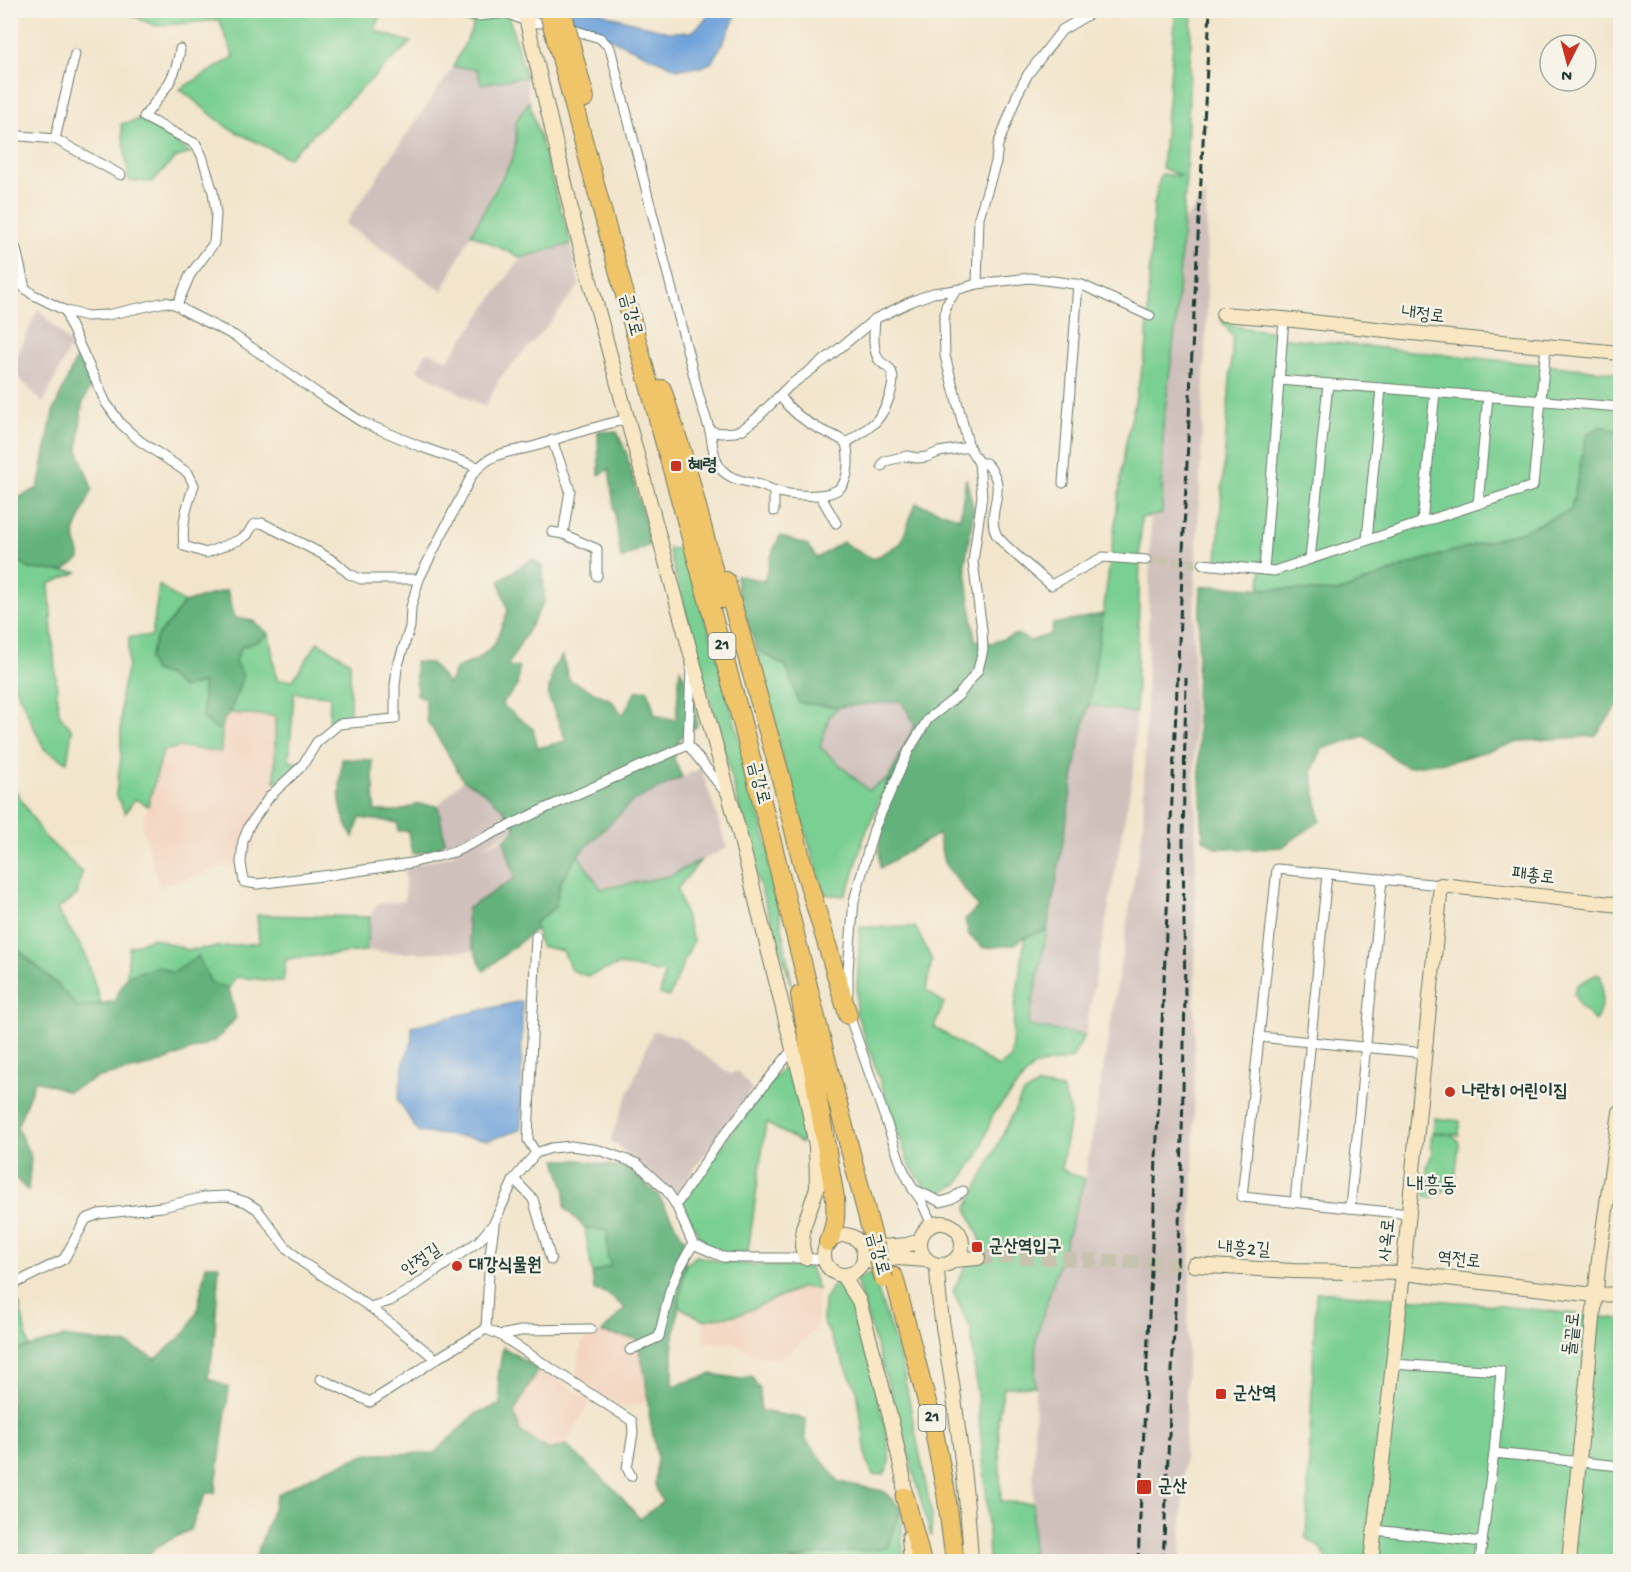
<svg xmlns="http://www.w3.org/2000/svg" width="1631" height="1572" font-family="'Gochi Hand','Poor Story',sans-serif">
<rect width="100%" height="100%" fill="#f7f3e8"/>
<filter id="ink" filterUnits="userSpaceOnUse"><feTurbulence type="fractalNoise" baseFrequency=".0167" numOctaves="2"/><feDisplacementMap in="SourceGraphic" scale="12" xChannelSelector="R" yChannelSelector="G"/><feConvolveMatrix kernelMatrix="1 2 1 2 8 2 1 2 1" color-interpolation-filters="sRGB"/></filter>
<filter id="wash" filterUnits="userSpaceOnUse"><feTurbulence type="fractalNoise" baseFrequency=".008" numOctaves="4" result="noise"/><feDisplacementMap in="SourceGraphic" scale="24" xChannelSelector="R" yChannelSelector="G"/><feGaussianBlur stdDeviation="1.35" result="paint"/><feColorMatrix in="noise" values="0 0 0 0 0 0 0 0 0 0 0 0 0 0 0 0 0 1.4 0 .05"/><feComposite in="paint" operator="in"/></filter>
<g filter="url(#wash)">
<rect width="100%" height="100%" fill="#f2e5cc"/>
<g fill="#f3d4bf">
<polygon points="230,713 275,716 275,782 253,850 246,853 237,864 159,887 142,826 163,751 179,747 220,751 223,721"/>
<polygon points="802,1287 818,1289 816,1329 782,1359 752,1355 735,1342 704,1343 703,1320 741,1314"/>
<polygon points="602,1333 635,1339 645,1374 648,1402 622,1407 575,1379 582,1342"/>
<polygon points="538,1369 590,1400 566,1445 549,1450 521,1432 514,1413"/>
</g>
<g fill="#cfc0bb">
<polygon points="453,67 477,69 481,84 526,77 529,101 516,121 516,140 513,158 494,189 442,291 345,224"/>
<polygon points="1206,192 1207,304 1199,509 1195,584 1193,687 1196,825 1194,1138 1181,1561 1032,1562 1036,1338 1084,1184 1143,827 1151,515 1162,513 1163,426 1177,296 1182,224"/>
<polygon points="571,244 579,286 544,330 499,379 485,407 417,370 427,351 448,360 521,258"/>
<polygon points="38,309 71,345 43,403 11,370"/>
<polygon points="901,701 915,724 889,778 868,790 820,747 830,715 839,707"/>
<polygon points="1089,705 1136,713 1134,768 1085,1035 1028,1026 1078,750"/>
<polygon points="701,768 727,848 670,876 601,889 578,855 632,802"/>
<polygon points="463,780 480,789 502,808 516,829 483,846 504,840 515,878 505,885 467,932 474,951 403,953 366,951 370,917 377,904 405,901 405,868 455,854 445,842 438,806"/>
<polygon points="653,1031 678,1036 730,1074 738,1071 752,1090 676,1193 610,1140"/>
</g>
<g fill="#7acf92" stroke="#4c8663" stroke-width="1.5">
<polygon points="121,11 382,11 375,31 411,42 288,158 227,127 180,89 234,57 219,20 156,26"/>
<polygon points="450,11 507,11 526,77 481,84 477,69 453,67 474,25 460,20"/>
<polygon points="1176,11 1192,11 1186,176 1176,322 1163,426 1162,514 1141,518 1136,713 1089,705 1103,614 1125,448 1147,345 1149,278 1154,204 1161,174 1182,176 1162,168"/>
<polygon points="529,101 571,244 521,258 471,234 513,158 516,140 516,121"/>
<polygon points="140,119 191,153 175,158 152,182 129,181 121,124"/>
<polygon points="1221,320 1228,320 1234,326 1274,332 1278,337 1620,373 1620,431 1602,426 1587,434 1571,510 1523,531 1416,562 1338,592 1260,588 1262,560 1258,565 1217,561 1233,337"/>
<polygon points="668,548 683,550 715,648 768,846 792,987 758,880 731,775"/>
<polygon points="11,554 29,569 78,572 49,584 52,632 59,714 72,730 67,762 44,749 14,684 11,685"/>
<polygon points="159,585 184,603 170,622 157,636 149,659 154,671 168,676 182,688 203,683 203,718 215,729 222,729 221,752 179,747 163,751 148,806 135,799 125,813 116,794 121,757 121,695 128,665 129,637 152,636"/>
<polygon points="269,634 277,680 293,680 318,642 350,662 350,716 329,726 330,696 294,693 289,761 300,763 275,782 275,716 230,713 243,676 235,662 241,647 258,641"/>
<polygon points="756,649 786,666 799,703 839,707 830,715 820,747 868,790 889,778 863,840 852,880 844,896 824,894 781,752"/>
<polygon points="10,782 44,836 82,872 77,895 57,910 85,953 101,1004 78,1008 59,986 11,943"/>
<polygon points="578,855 601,889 670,876 701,860 677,889 693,941 669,997 660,994 665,973 619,965 587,976 571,970 563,951 540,946 535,923 555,907 561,881"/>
<polygon points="257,915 370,917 366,951 286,959 283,982 236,977 229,988 173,973 127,976 129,947 153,938 188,950 259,943"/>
<polygon points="860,927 915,927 932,960 926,990 944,1003 934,1027 998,1067 1011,1058 1014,1013 1025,937 1047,930 1028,1026 1085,1035 1072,1058 1033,1067 993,1114 979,1154 958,1184 932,1197 909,1164 856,1012"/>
<path d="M 1597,974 L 1600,974 C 1604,989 1603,1009 1595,1021 L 1579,1005 L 1574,993 L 1577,985 Z"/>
<polygon points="786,1063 804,1116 802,1143 766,1123 748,1252 726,1253 703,1244 682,1203 744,1115"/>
<polygon points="1038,1085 1062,1089 1071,1112 1061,1169 1085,1179 1036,1338 1035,1386 1004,1387 998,1419 1001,1502 1033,1503 1032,1561 989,1561 987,1503 971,1330 953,1291 964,1269 981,1241 967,1208 1022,1095"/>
<polygon points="1435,1118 1460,1121 1459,1135 1433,1132"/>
<path d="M 1433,1133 C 1444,1134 1456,1132 1459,1144 L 1455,1180 L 1442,1193 L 1432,1198 L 1426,1197 L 1424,1191 L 1428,1182 L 1427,1166 L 1432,1154 L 1431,1140 Z"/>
<polygon points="585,1228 607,1231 608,1258 611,1266 592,1273"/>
<polygon points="696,1256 727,1263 810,1268 818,1289 802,1287 741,1314 703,1320 678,1306 685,1266"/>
<polygon points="872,1272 902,1365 932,1516 931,1537 901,1427 856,1280"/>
<polygon points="834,1284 846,1288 860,1324 887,1436 890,1463 884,1474 873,1475 867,1461 857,1390 823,1321 824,1300"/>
<polygon points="1316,1292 1474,1303 1620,1319 1620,1561 1327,1561 1322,1549 1306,1538"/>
<polygon points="19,1303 29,1347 11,1352 11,1307"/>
<polygon points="901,1508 903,1561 791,1562 812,1555"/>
</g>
<g fill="#63b27c" stroke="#417858" stroke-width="1.5">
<polygon points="78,354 90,387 82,405 78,450 92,489 74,533 80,559 63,571 29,569 11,554 14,500 38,488 53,412"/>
<polygon points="1602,426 1620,431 1620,702 1595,736 1523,741 1452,761 1406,767 1364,736 1322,749 1312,771 1320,821 1282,847 1253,849 1217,848 1203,839 1196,697 1201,587 1214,586 1338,592 1416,562 1523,531 1571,510 1587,434"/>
<polygon points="598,431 617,432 626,452 651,544 621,559 609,469 599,475"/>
<polygon points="966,478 974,511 965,563 975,640 992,643 1017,634 1030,641 1051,634 1053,624 1103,614 1089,704 1078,750 1056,884 1047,930 1025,937 1013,945 984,948 969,935 965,920 978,907 944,863 938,834 880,868 879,843 889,778 915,724 901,701 839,707 799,703 786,666 756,649 738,593 736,575 764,581 773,551 780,536 807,545 817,558 843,542 853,549 874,559 901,543 916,503 960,518"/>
<path d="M 533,559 L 543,568 L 544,602 L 507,667 L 519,667 L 517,687 L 501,704 L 533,729 L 538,748 L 566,741 L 548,696 L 553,668 L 562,656 L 569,680 L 611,700 L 623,715 L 636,691 L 648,690 L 655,715 L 676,720 L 680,669 L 696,702 L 697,726 L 680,738 L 674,759 L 682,777 L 632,802 L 578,855 L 561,881 L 555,907 L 535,923 L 536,929 L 484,971 C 471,946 467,937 467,909 L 515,878 L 504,840 L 516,829 L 502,808 L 480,789 L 463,780 L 442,744 L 427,721 L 425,699 L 417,694 L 415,662 L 431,663 L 448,684 L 456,668 L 477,660 L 494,645 L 508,611 L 499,580 Z"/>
<polygon points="227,590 235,618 253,621 269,634 258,641 241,647 235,662 243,676 230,713 223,721 222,729 216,729 203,718 203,683 182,688 168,676 154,671 149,659 157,636 170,622 184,603"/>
<path d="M 342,759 L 372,760 L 375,805 L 374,811 L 399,811 L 419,804 L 438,806 L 445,842 L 434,850 L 412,854 L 408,831 L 398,831 L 398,823 L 360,818 L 353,837 C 336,810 339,789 342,759 Z"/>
<polygon points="10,943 59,986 78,1008 114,1001 127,976 158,966 173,973 198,956 211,983 229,988 236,1018 216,1040 154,1065 99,1077 68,1091 35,1080 17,1127 31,1158 28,1191 11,1174"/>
<polygon points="556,1160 579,1160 628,1169 658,1195 686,1243 685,1266 673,1343 673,1386 712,1374 741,1379 751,1376 760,1390 760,1411 806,1419 805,1439 839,1482 883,1491 901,1508 887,1548 812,1555 791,1561 254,1562 278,1494 324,1470 368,1454 434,1453 477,1413 501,1404 498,1378 503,1347 538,1369 514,1413 521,1432 549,1450 566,1445 616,1491 640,1519 662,1502 655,1485 657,1455 650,1420 645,1374 636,1339 602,1333 625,1308 606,1293 594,1290 592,1273 611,1266 608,1258 607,1231 585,1228 565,1208 565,1189"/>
<polygon points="206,1265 219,1265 214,1345 208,1378 229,1388 215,1493 206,1493 190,1530 158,1546 141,1561 11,1561 11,1352 63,1337 129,1345 156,1359 186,1332 197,1312"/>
</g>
<g fill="#6ea2da" stroke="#467087" stroke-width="1.5">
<polygon points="553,11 597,11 613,17 669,32 692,32 706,19 709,11 738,11 724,41 711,63 701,67 678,69 604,36"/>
<polygon points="522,1001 521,1130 489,1140 418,1132 398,1100 404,1062 412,1042 412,1026"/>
</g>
</g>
<g filter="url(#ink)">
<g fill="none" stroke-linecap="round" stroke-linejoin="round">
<polyline stroke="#c8c3ae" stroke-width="9" stroke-dasharray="9 4.5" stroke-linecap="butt" points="1146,560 1203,564"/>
<polyline stroke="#c8c3ae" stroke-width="14" stroke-dasharray="14 7" stroke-linecap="butt" points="978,1258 1005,1256 1194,1265"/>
<g stroke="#697869" stroke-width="11">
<g id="street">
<polyline points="460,10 477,16 507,13 527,22 553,24"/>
<path d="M 566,28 L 600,38 L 610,48 L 700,400 C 703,410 707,421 710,431 C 713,444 713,460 722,470 C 732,481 747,481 760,485 C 765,486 769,489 773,490 C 789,496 827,499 840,488 C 850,479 849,454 846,443 C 855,437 865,431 873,424 C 884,415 899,382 890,369 C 887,366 882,364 879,360 C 872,349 874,332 875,319"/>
<polyline points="10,135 55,139 121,175"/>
<polyline points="55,139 75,54"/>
<path d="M 10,236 L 16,249 L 25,288 L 32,294 L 66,311 L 69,322 L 106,403 L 121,424 L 140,441 L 188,473 L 194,485 C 187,506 181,524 184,546 L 206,553 L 239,540 L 247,535 L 253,525 L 262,523 L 322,554 L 338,564 L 349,574 L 361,579 L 419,579 L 472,475 C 495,447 513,454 542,444 C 571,434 598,426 627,419"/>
<polyline points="10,277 25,288"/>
<polyline points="977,284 979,217 996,162 998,145 1017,95 1028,74 1062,30 1096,10"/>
<path d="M 177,305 L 190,275 L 214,243 L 216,214 L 213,192 L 202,156 L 196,144 L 144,117 C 162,92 176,81 180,49"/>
<polyline points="66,311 87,316 107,315 166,302 177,305 187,312 235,336 323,397 362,422 419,446 478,467"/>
<polyline points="1284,319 1264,570 1274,571 1533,486 1546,345"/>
<polyline points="1279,380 1620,407"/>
<path d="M 780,396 C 790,410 805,422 821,430 C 830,434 839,437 846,443"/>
<polyline points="710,431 721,433 735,432 743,429 758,417 789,386 830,356 875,319 910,302 933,293 956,290 977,284 1030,278 1082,285 1150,316"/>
<polyline points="552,440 570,490 563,534"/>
<path d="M 979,463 L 986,463 C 1011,489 985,508 996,534 C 1000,543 1041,576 1051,585 L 1103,557 L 1146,560"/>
<polyline points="882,466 885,461 907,456 917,458 927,457 939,452 969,447"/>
<polyline points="1063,483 1078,284"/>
<polyline points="820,495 836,523"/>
<polyline points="1478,504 1488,396"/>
<polyline points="774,511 774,491"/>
<polyline points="1422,522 1435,392"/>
<polyline points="552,532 563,534 597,549 597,576"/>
<polyline points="1367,540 1381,388"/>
<polyline points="1310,559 1328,384"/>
<polyline points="1203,564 1264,570"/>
<polyline points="419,579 411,607 410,627 397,668 395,685 395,719 339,724 317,742 302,766 270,796 249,826 243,841 241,863 244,882 257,884 330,875 411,863 454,852 546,808 688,745 726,793"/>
<polyline points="688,745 691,667"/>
<polyline points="536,936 528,1140 536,1153"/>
<polyline points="848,993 848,969 854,901 874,829 909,750 928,719 959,695 978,670 983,650 982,630 973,562 982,496 979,463 969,447 945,356 944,320 946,306 956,290"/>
<polyline points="848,1012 902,1167 913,1189 921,1200 932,1225"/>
<polyline points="1259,1037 1425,1053"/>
<polyline points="514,1179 533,1199 551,1260"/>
<polyline points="913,1189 941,1202 951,1199 963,1191"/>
<polyline points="1295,1202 1327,874"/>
<polyline points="676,1205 720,1140 793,1049"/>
<polyline points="1350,1208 1382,879"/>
<polyline points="1409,1214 1242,1197 1277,869 1441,885"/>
<polyline points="494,1226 490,1254 486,1329 500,1335 632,1421 633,1433 627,1468 631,1476"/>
<polyline points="10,1281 18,1282 64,1259 86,1219 99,1214 162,1207 204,1197 227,1196 246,1202 257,1209 285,1246 302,1262 370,1307 390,1301 409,1290 479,1241 494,1223 514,1179 536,1153 551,1148 571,1146 599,1150 638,1164 667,1191 676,1205 693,1244 709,1251 723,1257 743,1258 805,1258 824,1260"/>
<polyline points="370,1307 436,1359"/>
<polyline points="500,1335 526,1330 591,1329"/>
<polyline points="630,1350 659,1337 670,1290 678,1271 693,1244"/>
<polyline points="321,1379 370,1402 402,1382 436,1359 486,1329"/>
<polyline points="1494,1453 1620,1466"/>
<polyline points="1375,1530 1482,1542 1494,1453 1501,1371 1392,1364"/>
<polyline points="1480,1562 1482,1542"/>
</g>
</g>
<g stroke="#697869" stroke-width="16">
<g id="secondary">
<polyline points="521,10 527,22 574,222 738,828 793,1049 806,1095 816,1146 817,1188 803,1228 802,1246 805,1258"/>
<polyline points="1223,314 1284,319 1459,338 1620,353"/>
<circle cx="941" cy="1244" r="21"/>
<circle cx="844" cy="1255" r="20"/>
<polyline points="868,1248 907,1245 919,1241"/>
<polyline points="955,1260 978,1258"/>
<polyline points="871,1262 898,1258 926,1260"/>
<path d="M 937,1265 C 938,1305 946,1344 952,1383 C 960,1443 968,1502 971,1562"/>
<polyline points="1194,1265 1293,1271 1403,1273 1595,1295 1620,1294"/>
<polyline points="843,1276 859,1301 872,1348 892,1424 903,1476 906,1506"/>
<polyline points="909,1537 911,1562"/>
<polyline points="1371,1562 1403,1273 1441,885 1620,905"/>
<polyline points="1569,1562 1599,1259 1620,1112"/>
</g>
</g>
<g stroke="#697869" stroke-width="20">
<g id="highway">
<polyline points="559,50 663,437 743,726 826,1058 875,1245"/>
<polyline points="573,53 585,98"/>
<polyline points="662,389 687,468 721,599"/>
<polyline points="726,581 781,778 801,858 848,1015"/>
<path d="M 800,995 L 835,1198 C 836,1214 836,1227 828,1242"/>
<polyline points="894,1277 932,1421 946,1493 955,1562"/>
<polyline points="905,1497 922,1562"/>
</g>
</g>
<use href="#street" stroke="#fff" stroke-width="9"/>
<use href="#secondary" stroke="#f9e7c3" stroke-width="14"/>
<use href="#highway" stroke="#f0c469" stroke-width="18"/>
<g stroke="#1f3d34" stroke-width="3" stroke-dasharray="9 4.5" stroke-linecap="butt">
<polyline points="1138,1562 1192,351 1210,10"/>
<polyline points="1163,1562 1181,1182 1185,997 1183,842 1186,678"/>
</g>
<g stroke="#697869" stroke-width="20" stroke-linecap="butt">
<g id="highway-bridge">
<polyline points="548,10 559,50"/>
<polyline points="562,10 573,53"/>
<polyline points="875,1245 884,1279"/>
</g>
</g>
<use href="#highway-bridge" stroke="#f0c469" stroke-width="18"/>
</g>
</g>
<g fill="#c8321e" stroke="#f7f3e8" stroke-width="2">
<rect x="670" y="460" width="12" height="12" rx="3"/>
<circle cx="1450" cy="1092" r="6"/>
<rect x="971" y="1241" width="12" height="12" rx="3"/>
<circle cx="457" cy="1266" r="6"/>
<rect x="1215" y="1388" width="12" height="12" rx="3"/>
<rect x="1136" y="1479" width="16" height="16" rx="3"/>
</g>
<g text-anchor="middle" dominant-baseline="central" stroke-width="5" stroke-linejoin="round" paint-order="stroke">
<g fill="#f7f3e8" stroke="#60746a" stroke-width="1.5">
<rect x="708.5" y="633" width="27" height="26" rx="4.5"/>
<rect x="918.5" y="1405" width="27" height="26" rx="4.5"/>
</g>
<g font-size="16" font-weight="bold" fill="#1f3d34">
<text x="722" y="646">21</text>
<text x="932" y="1418">21</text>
</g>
<g font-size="18" fill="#1f3d34" stroke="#f7f3e8">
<text transform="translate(630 315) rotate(75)">금강로</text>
<text transform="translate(1423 316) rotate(6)">내정로</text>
<text transform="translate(758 783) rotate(76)">금강로</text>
<text transform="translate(1533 877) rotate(6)">패총로</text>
<text transform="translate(1388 1240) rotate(-84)">사옥로</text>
<text transform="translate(1244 1250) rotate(3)">내흥2길</text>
<text transform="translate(877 1254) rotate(75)">금강로</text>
<text transform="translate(422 1261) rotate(-34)">안정길</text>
<text transform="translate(1459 1261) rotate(6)">역전로</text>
<text transform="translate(1573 1334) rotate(-84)">돌끝로</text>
</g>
<g font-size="18" font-weight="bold" fill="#1f3d34" stroke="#f7f3e8" text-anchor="start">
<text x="688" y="466">혜령</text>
<text x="1462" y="1092">나란히 어린이집</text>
<text x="989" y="1247">군산역입구</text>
<text x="469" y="1266">대강식물원</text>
<text x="1233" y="1394">군산역</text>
<text x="1158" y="1487">군산</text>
</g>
<g font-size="21" fill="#1f3d34" stroke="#f7f3e8">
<text x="1432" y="1187">내흥동</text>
</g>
</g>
<rect width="1631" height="1572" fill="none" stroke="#f7f3e8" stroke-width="36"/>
<g transform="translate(1568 63) rotate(186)"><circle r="28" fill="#f7f3e8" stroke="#a1aaa0" stroke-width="1.5"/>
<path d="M0-4.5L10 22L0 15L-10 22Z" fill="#c8321e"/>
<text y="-9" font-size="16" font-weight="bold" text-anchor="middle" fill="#1f3d34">N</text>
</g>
</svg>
